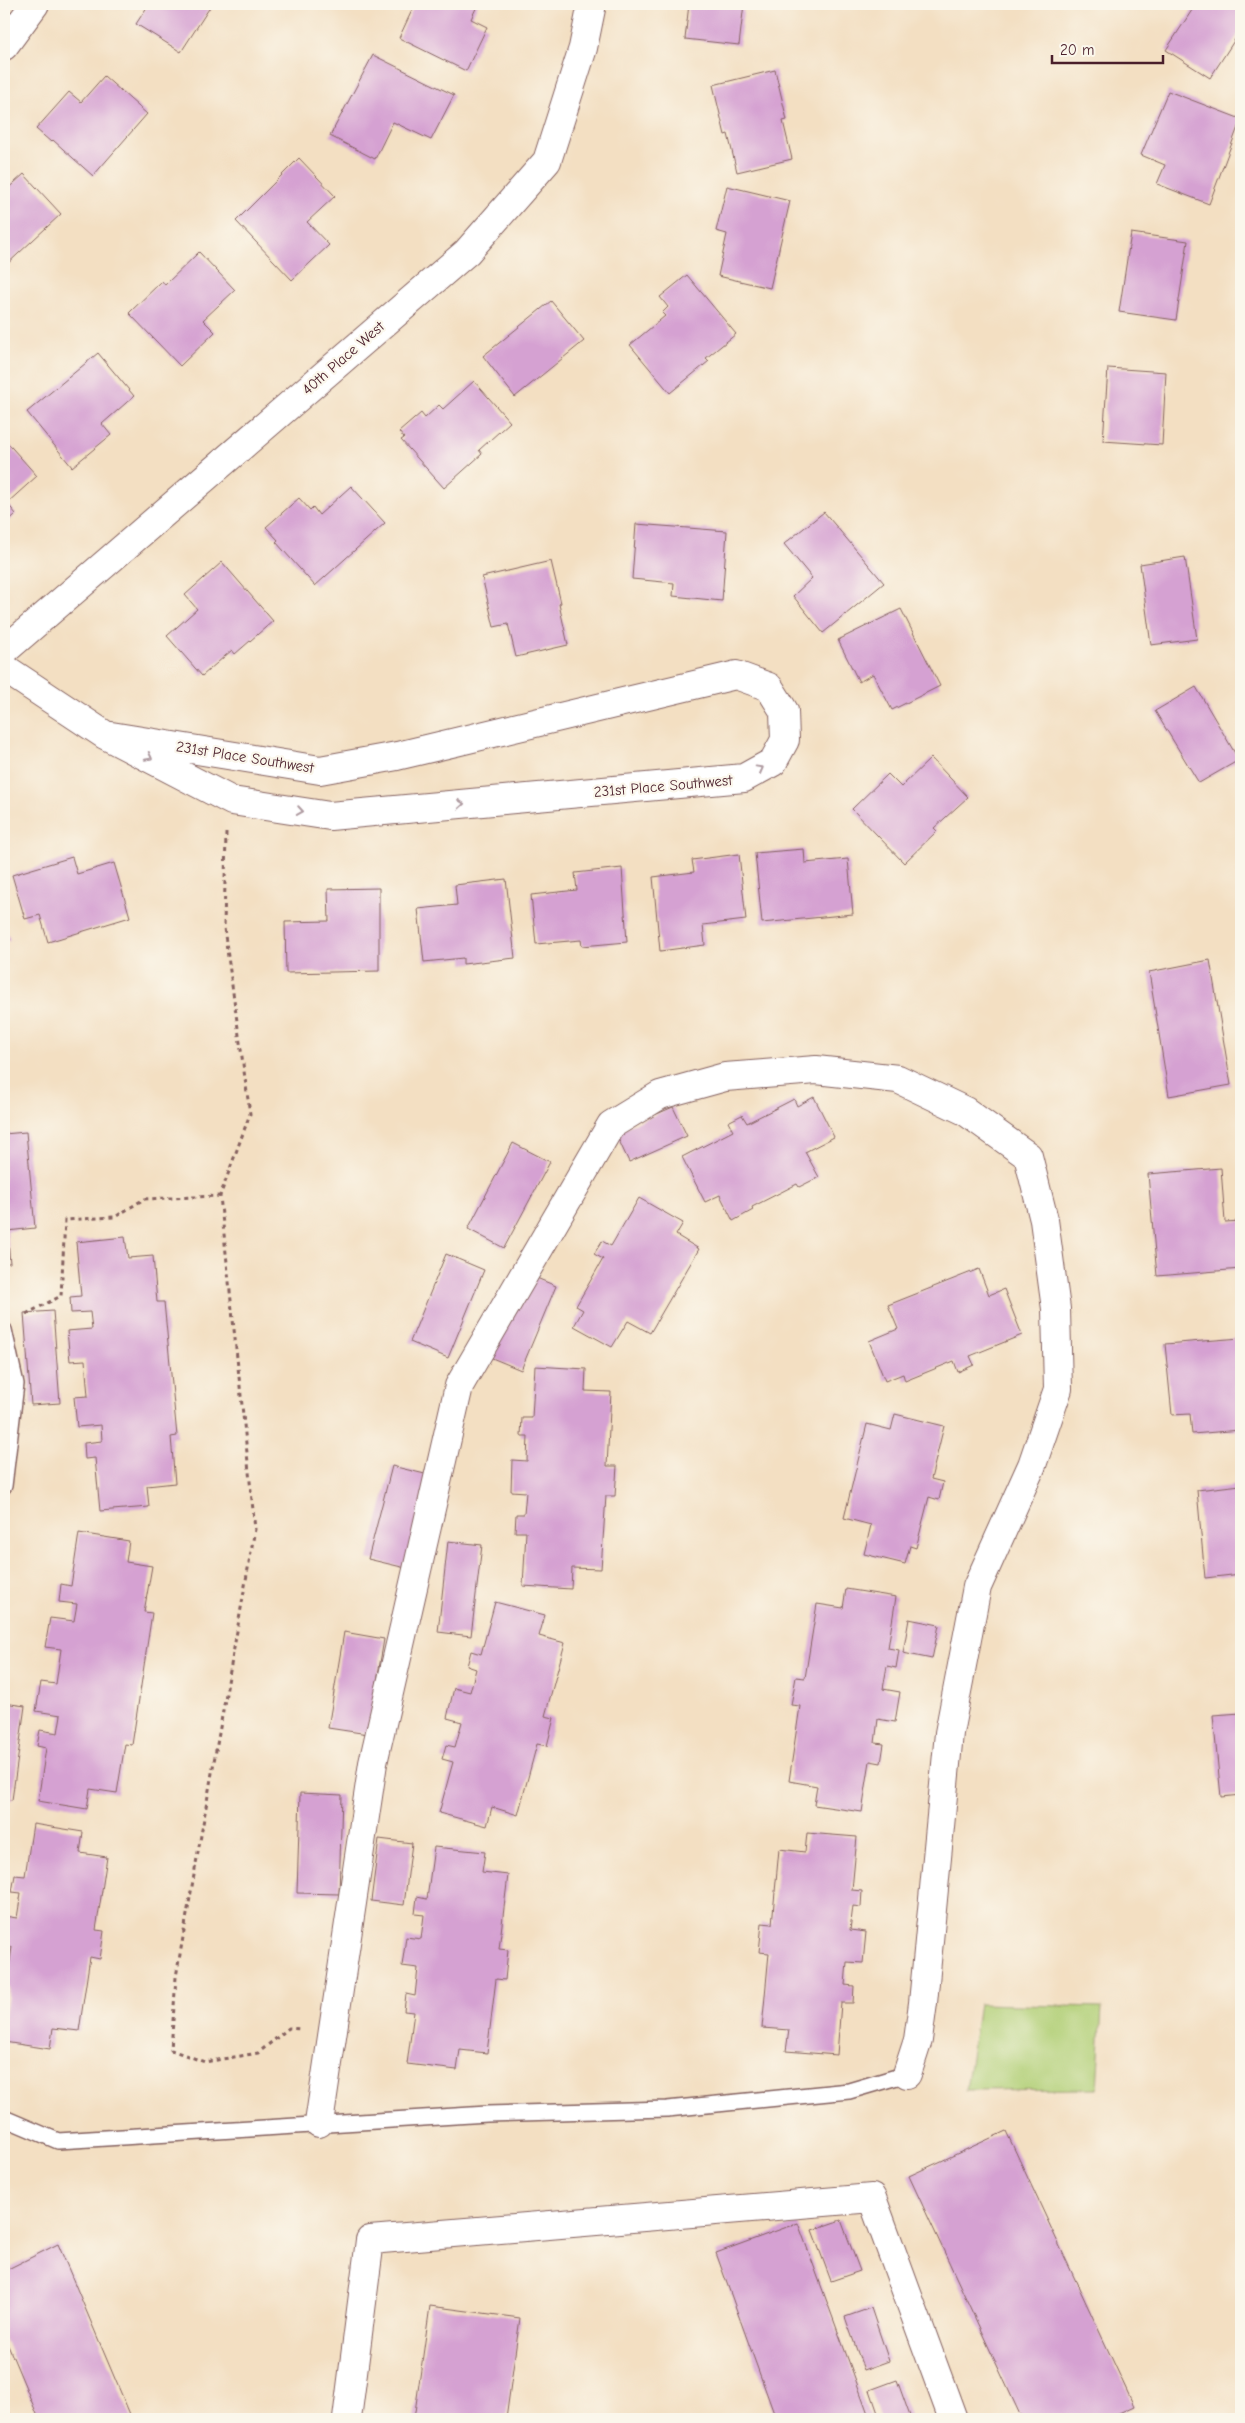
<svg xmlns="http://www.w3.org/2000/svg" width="1245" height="2423" font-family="'Comic Neue',sans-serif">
<rect width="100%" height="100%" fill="#fbf7ec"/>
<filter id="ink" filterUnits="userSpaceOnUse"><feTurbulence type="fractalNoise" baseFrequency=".02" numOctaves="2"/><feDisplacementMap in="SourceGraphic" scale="10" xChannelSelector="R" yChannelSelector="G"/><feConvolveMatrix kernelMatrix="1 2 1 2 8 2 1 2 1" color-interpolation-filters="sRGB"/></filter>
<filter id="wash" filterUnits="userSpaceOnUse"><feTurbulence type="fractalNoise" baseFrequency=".0096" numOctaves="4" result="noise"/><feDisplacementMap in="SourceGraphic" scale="20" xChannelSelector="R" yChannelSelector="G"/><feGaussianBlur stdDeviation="1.12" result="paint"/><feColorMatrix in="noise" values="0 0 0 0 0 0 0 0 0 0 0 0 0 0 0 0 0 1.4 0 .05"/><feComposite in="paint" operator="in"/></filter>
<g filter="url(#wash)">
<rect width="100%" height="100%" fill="#f3dfc2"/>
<polygon fill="#b1cf76" stroke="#7e7750" points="979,2004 1102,2007 1097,2089 966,2090"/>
<g id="blocks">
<g fill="#d5a1d2">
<polygon points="149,4 212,4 181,52 136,24"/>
<polygon points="415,4 478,4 471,19 487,27 466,71 399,38"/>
<polygon points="689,4 744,4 739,45 685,39"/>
<polygon points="1196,4 1241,4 1241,30 1210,78 1166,50"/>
<polygon points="373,55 454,95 431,140 393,122 375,159 330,136"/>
<polygon points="775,70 787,120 783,121 792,159 737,172 728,134 725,135 713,85"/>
<polygon points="104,76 147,114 93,176 53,140 51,142 36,129 69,92 81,102"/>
<polygon points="1168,91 1241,119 1209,204 1157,184 1165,165 1141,155"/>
<polygon points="299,158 335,196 307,222 329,245 292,280 236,221"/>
<polygon points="24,174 61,214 4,267 4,192"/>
<polygon points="727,186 790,201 770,288 718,276 727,234 716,231"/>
<polygon points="1131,233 1188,241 1176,320 1119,312"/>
<polygon points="199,252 235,290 203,320 215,332 180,366 129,313 162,281 165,285"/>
<polygon points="687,275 736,334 706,358 709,361 670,393 630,345 665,316 662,313 668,307 660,297"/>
<polygon points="551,301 584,341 515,397 483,356"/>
<polygon points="98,353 134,396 102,424 111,435 72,467 27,412"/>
<polygon points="1108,368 1166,372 1162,445 1103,441"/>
<polygon points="474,381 510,422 479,450 482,454 444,488 401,440 404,438 399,432 421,413 425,418 439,405 443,409"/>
<polygon points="4,439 37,476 7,503 16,514 4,525"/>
<polygon points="351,486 385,523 315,586 276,542 278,540 266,527 299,498 310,510 313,507 319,515"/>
<polygon points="824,512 884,583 823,633 793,596 812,578 784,544"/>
<polygon points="636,524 727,531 722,601 673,596 674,583 632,579"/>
<polygon points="1185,557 1197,639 1151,645 1140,564"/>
<polygon points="551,561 561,603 559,604 568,645 516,657 508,624 494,627 482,577"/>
<polygon points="222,562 273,621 235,654 232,650 202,676 167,636 197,609 185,595"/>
<polygon points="901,609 940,686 892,710 873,674 859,682 838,640"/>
<polygon points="1196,687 1239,760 1199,783 1155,711"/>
<polygon points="931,758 968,797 934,828 937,831 904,863 852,809 888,774 901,787"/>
<polygon points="804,849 805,863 848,859 853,914 762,923 755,853"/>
<polygon points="739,854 746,920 703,925 705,945 660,951 653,877 694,872 692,860"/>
<polygon points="72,857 77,874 114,863 130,917 48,942 40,915 25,919 12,875"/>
<polygon points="622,868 627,942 582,946 581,940 536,944 531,895 577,890 575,873"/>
<polygon points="506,879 515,958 463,964 463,958 424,962 418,909 457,905 455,885"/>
<polygon points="379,888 379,971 286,973 285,922 329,921 328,889"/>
<polygon points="4,923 10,940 4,942"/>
<polygon points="1210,960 1231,1085 1169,1096 1149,972"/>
<polygon points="814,1097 834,1137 805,1152 819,1177 799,1187 797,1184 752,1207 753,1210 733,1221 720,1195 705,1202 682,1157 733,1131 728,1122 742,1115 747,1123 794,1099 797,1106"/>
<polygon points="673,1107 687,1136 629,1162 615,1132"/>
<polygon points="26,1132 35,1228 7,1231 10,1263 4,1263 4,1134"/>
<polygon points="513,1143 550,1162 504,1248 468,1229"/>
<polygon points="1221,1168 1225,1222 1241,1221 1241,1269 1157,1276 1148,1174"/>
<polygon points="639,1198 683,1223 676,1235 699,1249 650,1333 628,1321 612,1347 574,1326 583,1310 576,1306 603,1259 594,1254 602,1241 611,1246"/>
<polygon points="125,1237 128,1258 153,1256 157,1302 164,1302 177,1436 171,1437 175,1483 147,1486 149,1507 100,1511 95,1458 85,1459 84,1443 102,1441 101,1425 77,1427 74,1397 88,1396 85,1360 70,1361 67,1331 92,1329 90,1312 71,1313 70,1297 81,1296 76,1242"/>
<polygon points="446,1254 484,1270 448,1358 410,1342"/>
<polygon points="979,1269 989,1295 1004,1289 1022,1335 970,1356 974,1365 958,1372 954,1361 905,1381 903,1374 885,1381 869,1341 898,1329 888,1305"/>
<polygon points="527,1274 556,1286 521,1370 492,1358"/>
<polygon points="53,1311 60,1403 31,1405 24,1313"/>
<polygon points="1241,1338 1241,1430 1192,1434 1190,1414 1172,1415 1165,1344"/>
<polygon points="535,1366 586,1369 585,1391 611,1392 607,1466 617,1466 615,1496 606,1496 601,1569 572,1568 571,1589 523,1586 526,1532 515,1532 516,1514 524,1514 526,1492 511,1491 512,1460 527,1461 528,1436 521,1436 522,1418 532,1418"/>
<polygon points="895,1414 944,1426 931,1479 943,1482 939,1500 929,1497 916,1548 910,1546 905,1564 864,1554 871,1525 844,1518 867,1424 891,1430"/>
<polygon points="392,1466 433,1476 410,1569 368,1559"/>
<polygon points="1241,1485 1241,1574 1205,1578 1197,1490"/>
<polygon points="79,1533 129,1541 126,1562 152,1566 144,1612 152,1613 132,1745 125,1744 117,1793 90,1789 87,1809 38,1801 46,1748 37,1746 40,1730 58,1733 61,1715 36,1711 41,1682 56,1684 61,1649 45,1647 50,1618 74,1621 77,1604 59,1602 61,1584 71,1586"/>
<polygon points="448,1541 482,1545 471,1636 438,1632"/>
<polygon points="846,1589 896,1597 888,1648 899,1650 896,1668 887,1666 883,1689 900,1692 895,1722 878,1719 875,1743 884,1744 881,1763 870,1761 862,1812 814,1805 817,1786 789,1781 800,1706 791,1705 796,1677 805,1678 817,1604 843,1608"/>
<polygon points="495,1602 545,1615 539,1636 565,1643 545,1716 554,1718 547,1746 537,1744 518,1815 492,1807 487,1826 439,1813 453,1762 442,1759 446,1745 455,1747 462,1722 447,1718 454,1688 470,1692 476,1669 467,1666 471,1651 481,1654"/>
<polygon points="909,1619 939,1625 932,1659 903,1653"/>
<polygon points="344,1632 384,1639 368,1734 328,1728"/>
<polygon points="4,1703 25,1706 12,1800 4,1799"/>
<polygon points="1241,1713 1241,1795 1221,1797 1213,1715"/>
<polygon points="300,1793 342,1795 339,1894 297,1893"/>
<polygon points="33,1824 83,1832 80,1853 107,1857 96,1930 104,1931 100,1959 90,1957 79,2031 53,2028 50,2049 4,2042 4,2022 9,1988 4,1987 4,1973 8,1974 12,1947 4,1946 4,1916 17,1918 21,1893 12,1892 15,1875 25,1876"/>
<polygon points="807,1833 857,1837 852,1890 862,1891 861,1907 853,1906 850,1930 866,1932 863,1963 847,1962 845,1985 854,1986 853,2003 841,2003 837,2055 786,2051 789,2030 762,2028 769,1953 759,1952 762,1923 772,1924 779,1849 805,1852"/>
<polygon points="379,1839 412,1843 404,1905 371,1901"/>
<polygon points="434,1847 485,1852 482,1872 508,1875 499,1949 508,1950 505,1980 496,1979 487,2053 460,2050 457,2070 407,2064 414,2012 404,2011 406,1994 415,1996 418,1968 402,1966 406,1937 421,1939 424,1915 415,1914 417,1897 427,1899"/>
<polygon points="1006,2131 1134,2406 1106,2419 1022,2419 909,2176"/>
<polygon points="841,2220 860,2271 831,2281 812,2230"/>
<polygon points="798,2223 870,2419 776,2419 716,2253"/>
<polygon points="58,2244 132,2419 39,2419 4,2336 4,2271"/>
<polygon points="430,2306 520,2318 506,2419 414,2419"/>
<polygon points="871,2308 889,2361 864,2370 845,2317"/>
<polygon points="897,2380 911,2419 880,2419 870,2390"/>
<polygon points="4,2399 12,2419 4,2419"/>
</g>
</g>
</g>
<g filter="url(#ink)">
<use href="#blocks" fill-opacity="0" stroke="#856260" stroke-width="1"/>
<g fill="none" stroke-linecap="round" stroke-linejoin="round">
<g stroke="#856260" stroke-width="18">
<g id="lane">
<polyline points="4,1330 16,1384 4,1486"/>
<polyline points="4,2118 58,2141 487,2114 667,2109 849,2091 907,2074"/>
</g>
</g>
<g stroke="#856260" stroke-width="30">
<g id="street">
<polyline points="4,46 35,4"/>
<polyline points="4,651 467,252 547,161 583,48 592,4"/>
<polyline points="4,668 105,735 232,801 330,816 744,778 773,762 785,740 784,711 769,687 736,675 397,756 320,770 105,735"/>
<polyline points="319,2123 373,1763 459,1386 611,1125 660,1095 725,1077 816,1070 898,1079 965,1111 1028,1156 1044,1220 1056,1309 1058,1389 1032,1465 977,1587 949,1733 923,2003 918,2040 907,2074"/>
<polyline points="347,2419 370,2240 872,2198 953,2419"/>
</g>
</g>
<g stroke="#856260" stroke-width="3" stroke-dasharray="4 4" stroke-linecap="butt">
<polyline points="226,833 224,928 250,1114 220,1196 255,1529 176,1977 171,2050 205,2062 258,2053 289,2028 300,2029"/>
<polyline points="26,1314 61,1296 65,1220 115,1217 144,1199 220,1196"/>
</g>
<use href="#lane" stroke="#fff" stroke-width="15"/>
<use href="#street" stroke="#fff" stroke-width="28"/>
</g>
<defs><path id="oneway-chevron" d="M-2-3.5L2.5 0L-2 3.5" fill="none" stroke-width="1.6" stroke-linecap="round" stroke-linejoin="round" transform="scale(1.25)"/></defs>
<g stroke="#ae9aa0">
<use href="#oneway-chevron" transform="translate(149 757) rotate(27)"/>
<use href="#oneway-chevron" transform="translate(760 769) rotate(-29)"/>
<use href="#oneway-chevron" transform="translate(461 804) rotate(-5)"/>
<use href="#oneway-chevron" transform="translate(300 811) rotate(9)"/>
</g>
</g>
<g text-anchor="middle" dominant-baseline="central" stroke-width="4.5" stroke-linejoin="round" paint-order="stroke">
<g font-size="15" fill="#4a1f2b" stroke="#fbf7ec">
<text transform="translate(343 358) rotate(-41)">40th Place West</text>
<text transform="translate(245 757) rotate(9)">231st Place Southwest</text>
<text transform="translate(663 786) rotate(-5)">231st Place Southwest</text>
</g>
</g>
<rect width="1245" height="2423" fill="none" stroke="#fbf7ec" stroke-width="20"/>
<path d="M1052 55v8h111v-8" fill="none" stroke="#4a1f2b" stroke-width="2.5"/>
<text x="1060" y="55" font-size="15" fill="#4a1f2b" stroke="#fbf7ec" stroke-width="4" paint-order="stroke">20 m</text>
</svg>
